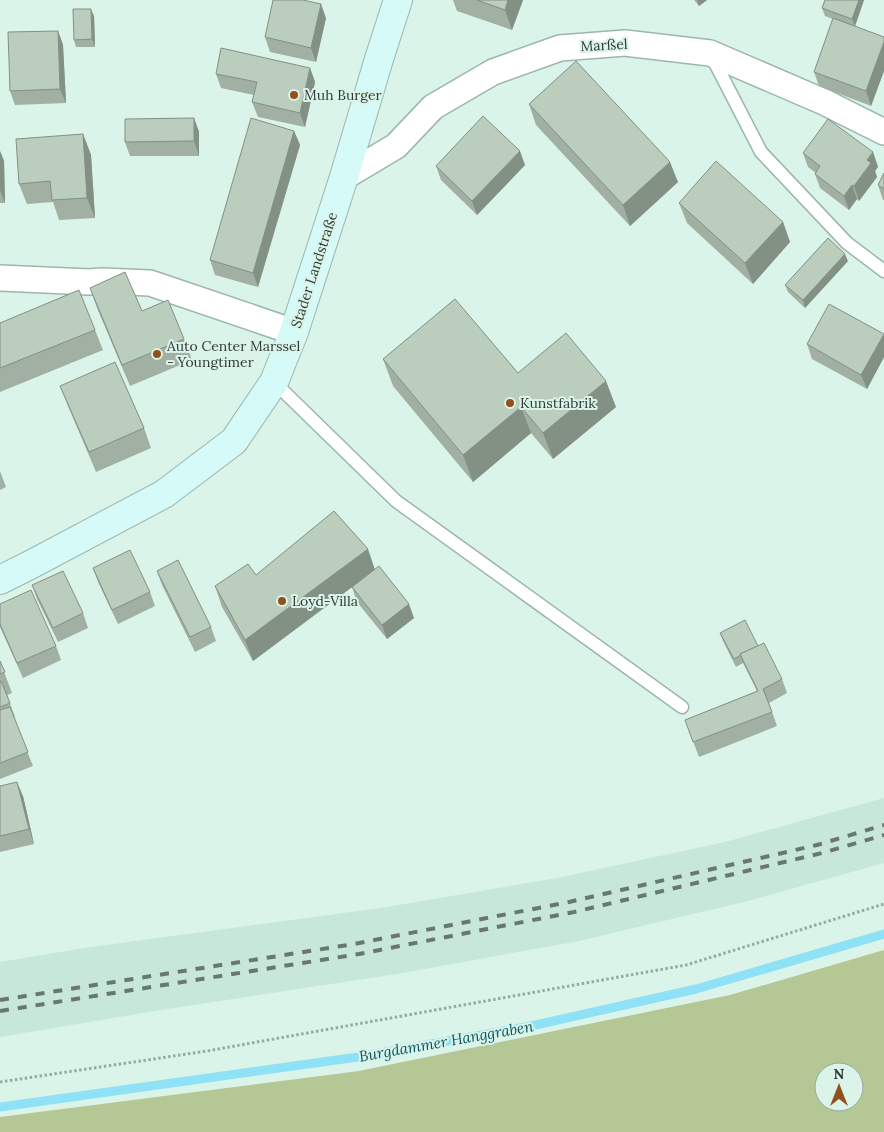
<svg xmlns="http://www.w3.org/2000/svg" width="884" height="1132" font-family="Lora,serif">
<rect width="100%" height="100%" fill="#daf4e9"/>
<polygon fill="#c6e7da" points="884,798 884,863 748,901 579,941 397,974 155,1011 0,1037 0,962 91,947 381,908 557,878 725,842"/>
<path fill="#b5c795" fill-rule="evenodd" d="M 884,950 L 884,1132 L 0,1132 L 0,1117 L 359,1071 L 730,995 ZM 824,1072 L 854,1072 L 854,1102 L 824,1102 Z"/>
<g fill="none" stroke-linecap="round" stroke-linejoin="round">
<polyline stroke="#8fe2f6" stroke-width="9" points="0,1107 358,1057 531,1026 696,989 884,934"/>
<g stroke="#9db6ac" stroke-width="15">
<g id="lane">
<polyline points="712,57 761,152 847,243 884,271"/>
<polyline points="274,382 396,501 682,707"/>
</g>
</g>
<g stroke="#9db6ac" stroke-width="28">
<g id="street">
<polyline points="344,177 396,146 433,107 493,72 560,48 625,43 710,53 824,102 884,132"/>
<polyline points="0,278 89,282 102,281 150,283 294,332"/>
</g>
</g>
<g stroke="#9db6ac" stroke-width="30">
<polyline id="secondary" points="0,580 30,565 164,494 234,441 274,382 294,332 344,177 379,59 398,0"/>
</g>
<polyline stroke="#96aaa1" stroke-width="3" stroke-dasharray="2.5 2.5" stroke-linecap="butt" points="0,1082 207,1051 686,965 884,904"/>
<use href="#lane" stroke="#fff" stroke-width="12"/>
<use href="#street" stroke="#fff" stroke-width="25"/>
<use href="#secondary" stroke="#d6faf8" stroke-width="28"/>
<g stroke="#687871" stroke-width="4" stroke-dasharray="9 9" stroke-linecap="butt">
<polyline points="0,1000 354,944 569,902 817,845 884,825"/>
<polyline points="0,1011 359,954 574,912 822,853 884,835"/>
</g>
</g>
<g fill="#a1b0a2">
<polygon points="453,0 523,0 512,30 457,11"/>
<polygon points="694,0 707,0 699,6"/>
<polygon points="825,0 864,0 855,26 884,37 884,71 871,106 819,86 814,72 833,19 825,16 822,8"/>
<polygon points="94,16 95,47 76,47 74,40"/>
<polygon points="326,18 316,62 270,52 265,37"/>
<polygon points="58,31 63,45 66,103 15,105 10,91"/>
<polygon points="310,68 315,82 305,127 258,117 252,102 254,95 221,88 216,74"/>
<polygon points="529,104 678,182 630,226 536,125"/>
<polygon points="194,118 199,132 199,156 130,156 125,142"/>
<polygon points="294,131 300,145 258,287 215,275 210,260"/>
<polygon points="83,134 91,155 95,218 59,220 53,202 27,204 19,184"/>
<polygon points="0,151 4,161 5,203 0,203"/>
<polygon points="873,152 878,167 875,171 877,177 859,201 857,199 849,210 820,188 815,174 816,173 808,167 803,153"/>
<polygon points="525,165 477,215 441,180 436,166"/>
<polygon points="884,173 884,200 883,200 878,185"/>
<polygon points="679,203 783,222 790,242 753,284 687,223"/>
<polygon points="848,261 805,308 788,292 785,285"/>
<polygon points="90,288 142,311 184,339 192,360 130,386 97,308"/>
<polygon points="0,323 95,330 103,350 0,392"/>
<polygon points="807,344 884,357 867,389 812,359"/>
<polygon points="383,359 518,373 616,407 553,459 531,433 473,482 393,386"/>
<polygon points="60,386 144,428 151,448 96,472 68,406"/>
<polygon points="0,471 6,487 0,490"/>
<polygon points="93,568 150,592 155,606 118,624 98,582"/>
<polygon points="375,569 414,618 387,639 357,602 352,587 360,581 253,661 222,607 215,586 256,575"/>
<polygon points="157,571 211,627 216,641 195,652 162,585"/>
<polygon points="32,585 83,613 88,628 58,642 37,599"/>
<polygon points="0,604 56,646 61,660 23,678 0,627"/>
<polygon points="720,633 758,646 782,679 787,693 769,703 777,726 699,757 685,720 757,691 743,663 736,667 723,641"/>
<polygon points="0,661 12,693 7,695 15,717 14,718 33,766 0,779"/>
<polygon points="0,786 23,796 34,844 0,852"/>
</g>
<g fill="#839084">
<polygon points="508,0 523,0 512,30 505,10"/>
<polygon points="697,0 707,0 699,6"/>
<polygon points="859,0 864,0 855,26 852,19"/>
<polygon points="321,4 326,18 316,62 311,48"/>
<polygon points="91,9 94,16 95,47 92,39"/>
<polygon points="58,31 63,45 66,103 60,89"/>
<polygon points="884,42 884,71 871,106 866,91"/>
<polygon points="310,68 315,82 305,127 300,113"/>
<polygon points="194,118 199,132 199,156 194,141"/>
<polygon points="294,131 300,145 258,287 253,273"/>
<polygon points="83,134 91,155 95,218 87,198"/>
<polygon points="0,151 4,161 5,203 0,190"/>
<polygon points="520,151 525,165 477,215 472,201"/>
<polygon points="873,152 878,167 875,171 877,177 859,201 854,186 867,160"/>
<polygon points="670,162 678,182 630,226 623,205"/>
<polygon points="852,185 857,199 849,210 844,196"/>
<polygon points="783,222 790,242 753,284 745,263"/>
<polygon points="845,254 848,261 805,308 803,300"/>
<polygon points="884,334 884,357 867,389 861,375"/>
<polygon points="606,381 616,407 553,459 543,433"/>
<polygon points="521,407 531,433 473,482 463,455"/>
<polygon points="368,549 375,570 253,661 245,640"/>
<polygon points="409,604 414,618 387,639 382,625"/>
<polygon points="17,782 23,796 34,844 29,829"/>
</g>
<g fill="#bbcdbc" stroke="#839084">
<polygon points="273,0 303,0 321,4 311,48 265,37"/>
<polygon points="477,0 508,0 505,10"/>
<polygon points="825,0 859,0 852,19 822,8"/>
<polygon points="73,9 91,9 92,39 74,40"/>
<polygon points="833,18 884,37 884,42 866,91 814,72"/>
<polygon points="58,31 60,89 10,91 8,32"/>
<polygon points="221,48 310,68 300,113 252,102 257,82 216,74"/>
<polygon points="576,61 670,162 623,205 529,104"/>
<polygon points="483,116 520,151 472,201 436,166"/>
<polygon points="194,118 194,141 125,142 125,119"/>
<polygon points="251,118 294,131 253,273 210,260"/>
<polygon points="828,119 873,152 867,160 871,163 854,186 852,185 844,196 815,174 820,166 803,153"/>
<polygon points="83,134 87,198 52,200 50,181 19,184 16,139"/>
<polygon points="716,161 783,222 745,263 679,203"/>
<polygon points="884,173 884,189 878,185"/>
<polygon points="828,238 845,254 803,300 785,285"/>
<polygon points="125,272 142,311 168,300 184,339 122,365 90,288"/>
<polygon points="79,290 95,330 0,368 0,323"/>
<polygon points="455,299 518,373 566,333 606,381 543,433 521,407 463,455 383,359"/>
<polygon points="829,304 884,334 861,375 807,344"/>
<polygon points="115,362 144,428 89,452 60,386"/>
<polygon points="334,511 368,549 245,640 215,586 248,564 256,575"/>
<polygon points="130,550 150,592 112,610 93,568"/>
<polygon points="178,560 211,627 190,637 157,571"/>
<polygon points="379,566 409,604 382,625 352,587"/>
<polygon points="63,571 83,613 53,628 32,585"/>
<polygon points="31,590 56,646 17,663 0,624 0,604"/>
<polygon points="745,620 758,646 740,654 741,655 734,659 720,633"/>
<polygon points="764,643 782,679 763,689 772,712 693,742 685,720 758,691 740,654"/>
<polygon points="0,661 5,672 0,674"/>
<polygon points="0,681 1,681 10,703 0,707"/>
<polygon points="10,707 28,752 0,763 0,710"/>
<polygon points="17,782 29,829 0,836 0,786"/>
</g>
<g fill="#91511c" stroke="#daf4e9" stroke-width="2">
<circle cx="294" cy="95" r="5"/>
<circle cx="157" cy="354" r="5"/>
<circle cx="510" cy="403" r="5"/>
<circle cx="282" cy="601" r="5"/>
</g>
<g text-anchor="middle" dominant-baseline="central" stroke-width="4" stroke-linejoin="round" paint-order="stroke">
<g font-size="14" fill="#2f3935" stroke="#daf4e9">
<text transform="translate(604 45) rotate(-3)">Marßel</text>
<text transform="translate(314 270) rotate(-72)">Stader Landstraße</text>
</g>
<g font-size="14" fill="#2f3935" stroke="#daf4e9" text-anchor="start">
<text x="304" y="95">Muh Burger</text>
<text x="167" y="346">Auto Center Marssel<tspan x="167" dy="16">- Youngtimer</tspan></text>
<text x="520" y="403">Kunstfabrik</text>
<text x="292" y="601">Loyd-Villa</text>
</g>
<g font-size="15" font-style="italic" fill="#095361" stroke="#daf4e9">
<text transform="translate(446 1041) rotate(-10)">Burgdammer Hanggraben</text>
</g>
</g>
<g transform="translate(839 1087)"><circle r="24" fill="#daf4e9" stroke="#96a9a1"/>
<path d="M0-4L9 19L0 12L-9 19Z" fill="#91511c"/>
<text y="-8" font-size="14" font-weight="bold" text-anchor="middle" fill="#2f3935">N</text>
</g>
</svg>
